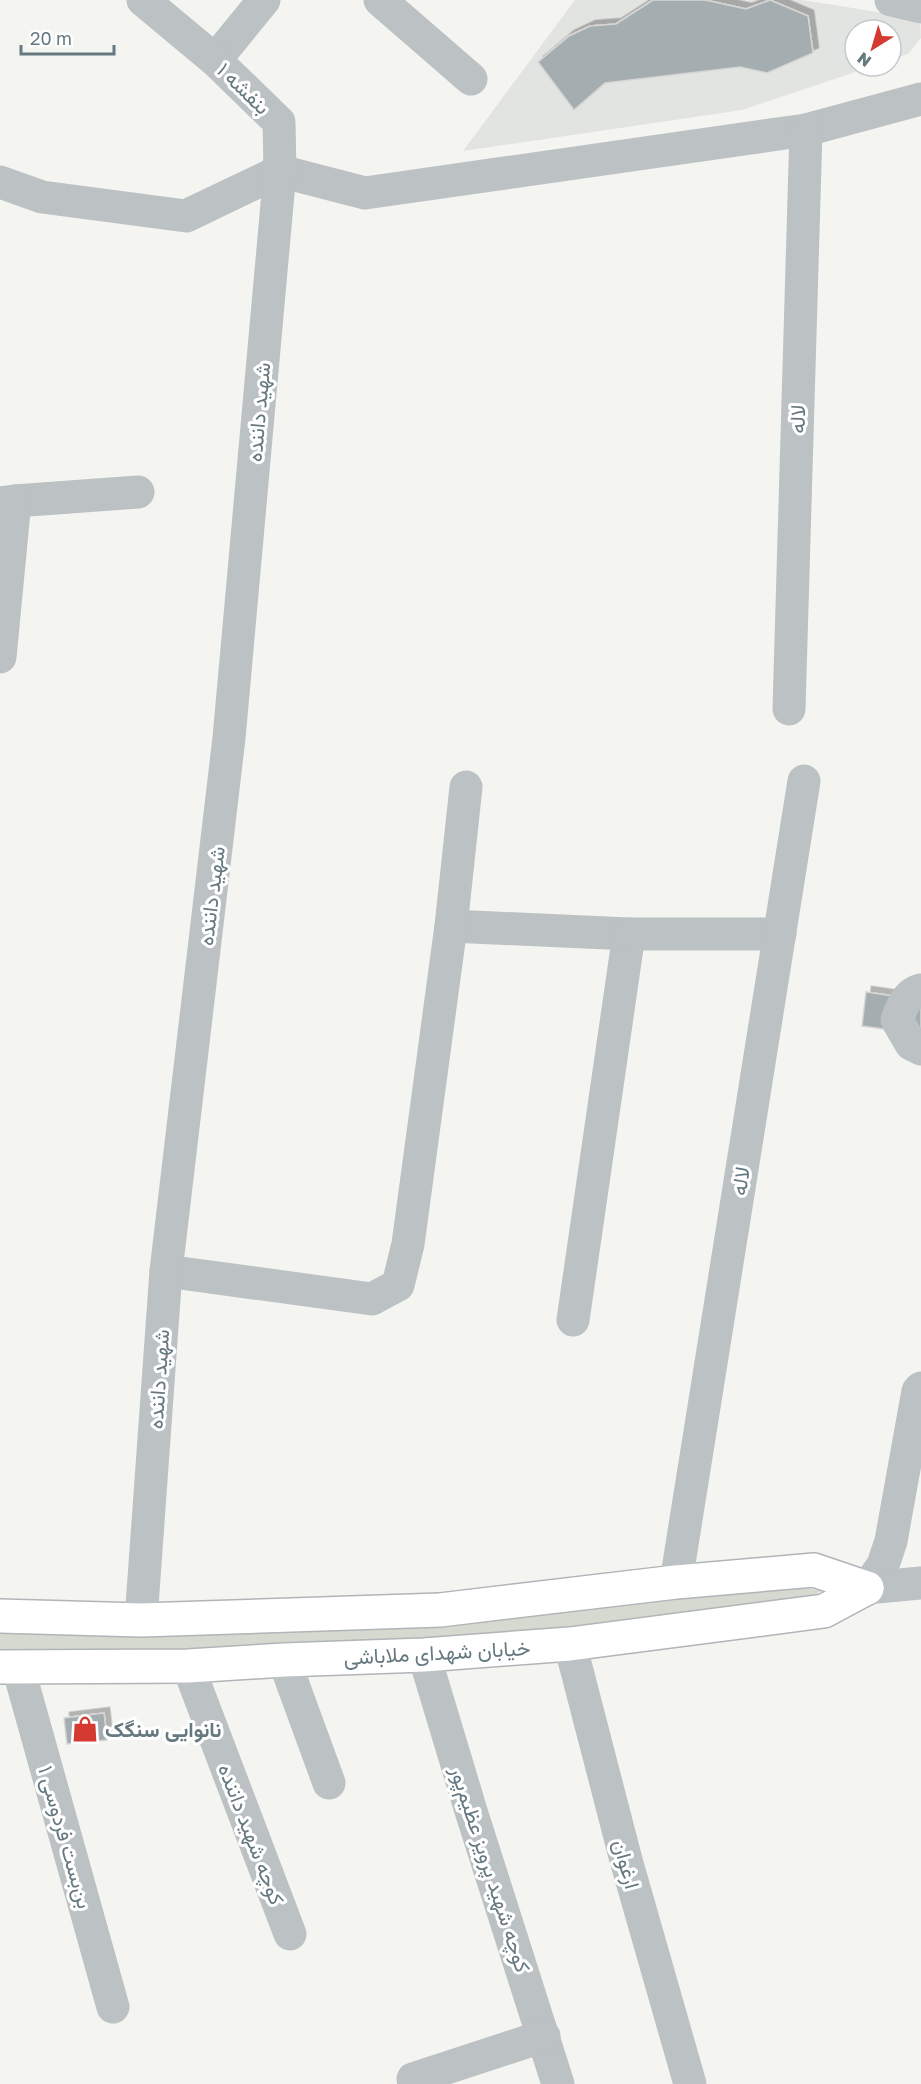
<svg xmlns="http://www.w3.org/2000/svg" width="921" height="2084" font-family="'Golos Text',Vazirmatn,sans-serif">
<defs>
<filter id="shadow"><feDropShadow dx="5.5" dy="-5.5" stdDeviation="0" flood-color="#0004"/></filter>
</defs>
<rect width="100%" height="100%" fill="#f4f4f1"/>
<polygon fill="#e2e4e2" points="575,0 803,0 920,19 921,38 908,54 891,60 891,30 855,30 855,66 873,66 742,110 463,151"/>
<polygon fill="#d5d9d0" points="779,1583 821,1591 797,1606 427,1643 0,1655 0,1631"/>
<g fill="#a4adb0" stroke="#d6d5d4" stroke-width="1.5" filter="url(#shadow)">
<polygon points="653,0 705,0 746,9 770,0 808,16 813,53 767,73 740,67 605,83 574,110 538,62 569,36 590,26 616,24"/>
<polygon points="866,992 921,1000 921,1034 862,1026"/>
<polygon points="104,1713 107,1740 67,1744 64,1718"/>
</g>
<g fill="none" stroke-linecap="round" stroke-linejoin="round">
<g stroke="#b0b5b7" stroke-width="36">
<g id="major">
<polyline points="0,1616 141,1620 440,1610 676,1582 814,1570 867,1588"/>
<polyline points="0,1667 188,1666 284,1660 424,1655 570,1644 824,1611 867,1588"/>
</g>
</g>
<g stroke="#bcc1c3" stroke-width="33">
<polyline points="380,0 471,79"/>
<polyline points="891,0 921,7"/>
<polyline points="215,60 264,0"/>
<polyline points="0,182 42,197 186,216 280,171 365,193 806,130 921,99"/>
<polyline points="15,501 138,492"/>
<polyline points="0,503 15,501 0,657"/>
<polyline points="789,709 806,130"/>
<polyline points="451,926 629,934 573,1320"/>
<polyline points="629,934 780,934"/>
<path d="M 921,990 C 907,993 901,1008 897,1020 L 911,1044 L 921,1049"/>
<polyline points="166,1271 372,1299 398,1285 408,1244 451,926 466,787"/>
<polyline points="676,1582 804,781"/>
<polyline points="867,1588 883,1565 891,1541 918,1391 921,1388"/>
<polyline points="867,1588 921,1583"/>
<polyline points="141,1620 166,1271 229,738 280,171 279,122 215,60 143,0"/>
<polyline points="570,1644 626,1860 690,2084"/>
<polyline points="424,1655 471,1811 558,2084"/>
<polyline points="284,1660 329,1783"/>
<polyline points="188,1666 290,1934"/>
<polyline points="18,1667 113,2007"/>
<polyline points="414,2084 413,2079 544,2036"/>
</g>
<use href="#major" stroke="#fff" stroke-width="33"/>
</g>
<defs>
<g id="shop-bare" transform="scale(2.07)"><path d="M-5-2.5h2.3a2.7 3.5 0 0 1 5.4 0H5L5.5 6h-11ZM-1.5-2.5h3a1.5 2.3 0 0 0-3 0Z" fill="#d43a31" stroke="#fff" stroke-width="2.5" paint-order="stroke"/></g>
</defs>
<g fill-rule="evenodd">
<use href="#shop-bare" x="85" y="1729"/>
</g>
<g text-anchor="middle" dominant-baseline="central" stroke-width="6" stroke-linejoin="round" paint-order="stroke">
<g font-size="21" fill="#667980" stroke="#fff">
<text transform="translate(244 88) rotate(44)">بنفشه ۱</text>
<text transform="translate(258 412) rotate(-85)">شهید داننده</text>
<text transform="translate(797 419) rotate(-88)">لاله</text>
<text transform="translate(211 896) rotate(-83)">شهید داننده</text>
<text transform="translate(740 1181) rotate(-81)">لاله</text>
<text transform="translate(158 1379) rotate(-86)">شهید داننده</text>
<text transform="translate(437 1652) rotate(-3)">خیابان شهدای ملاباشی</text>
<text transform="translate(252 1834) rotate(69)">کوچه شهید داننده</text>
<text transform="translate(66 1837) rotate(74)">بن‌بست فردوسی ۱</text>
<text transform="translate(627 1864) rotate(75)">ارغوان</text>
<text transform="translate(491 1869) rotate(72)">کوچه شهید پرویز عظیم‌پور</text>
</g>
<g font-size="21" font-weight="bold" fill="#667980" stroke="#fff" text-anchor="start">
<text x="105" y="1729">نانوایی سنگک</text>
</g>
</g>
<g transform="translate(873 48) rotate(217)"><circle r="28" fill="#ffffff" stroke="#c2c9cc" stroke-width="1.5"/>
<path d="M0-4.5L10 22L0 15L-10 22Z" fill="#d43a31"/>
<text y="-9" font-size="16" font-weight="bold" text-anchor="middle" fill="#667980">N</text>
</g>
<path d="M21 45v9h93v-9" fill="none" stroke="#667980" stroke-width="3"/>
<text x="30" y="45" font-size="18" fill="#667980" stroke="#ffffff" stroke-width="4.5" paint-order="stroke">20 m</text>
</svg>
